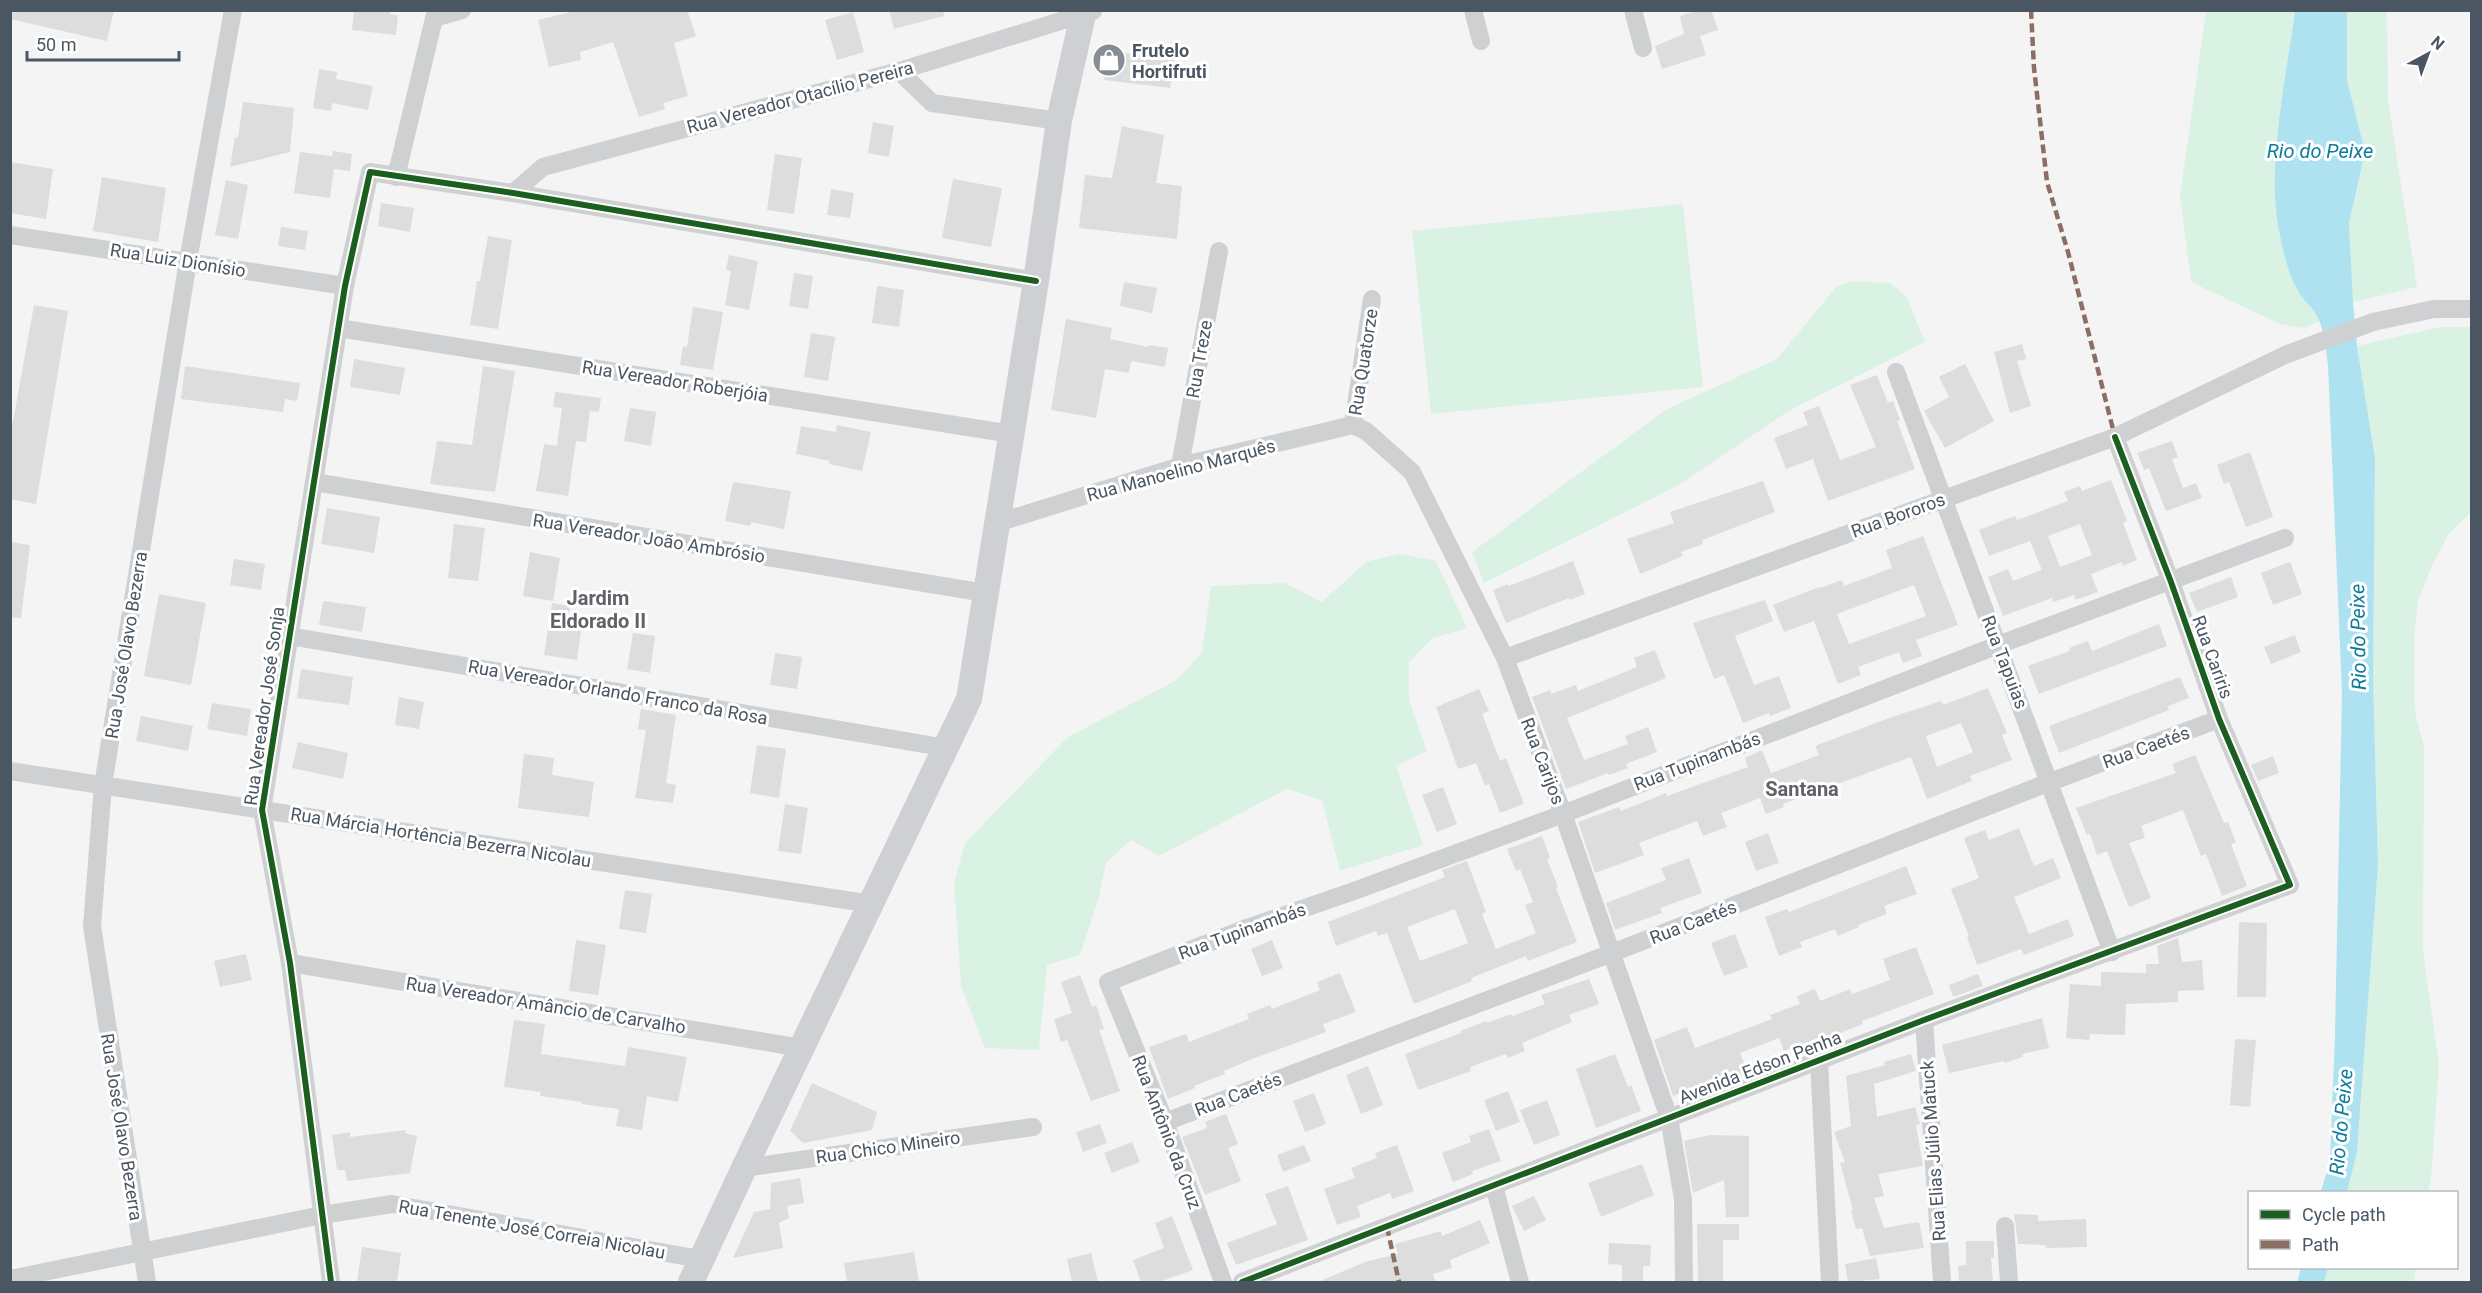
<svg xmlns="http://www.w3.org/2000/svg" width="2482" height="1293" font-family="Roboto,sans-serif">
<rect width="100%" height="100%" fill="#f4f4f4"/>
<g fill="#d9f2e3">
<polygon points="2206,11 2295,11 2276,152 2275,189 2291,275 2298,292 2309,302 2320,321 2304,328 2280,324 2191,282 2180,196"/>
<polygon points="2347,11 2387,11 2388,100 2417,287 2353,302 2349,222 2365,152 2347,80"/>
<polygon points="1683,204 1703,387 1431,414 1412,231"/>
<polygon points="1853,281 1890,283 1906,296 1925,342 1790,410 1679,485 1484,583 1472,552 1667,409 1777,359 1837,286"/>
<polygon points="2441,327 2471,327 2471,512 2448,535 2432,566 2418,600 2414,638 2415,713 2424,747 2423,951 2439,1064 2431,1179 2428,1192 2347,1192 2357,1152 2378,865 2373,676 2375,458 2357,346"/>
<polygon points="1399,554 1436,561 1467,628 1433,638 1409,662 1409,700 1427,751 1396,766 1423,845 1340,871 1322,800 1287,789 1159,856 1131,840 1106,863 1099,897 1080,955 1047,965 1039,1050 985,1048 961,986 954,882 965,843 1068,737 1175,681 1202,653 1211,586 1285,583 1322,602 1366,562"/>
<polygon points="2328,1268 2416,1268 2414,1282 2324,1282"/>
</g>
<g fill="#aee2f0">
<path d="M 2295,11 L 2347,11 L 2347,80 L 2365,152 L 2349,223 L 2353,302 L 2357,346 L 2375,458 L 2373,676 L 2378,865 L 2357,1152 L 2347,1192 L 2321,1192 L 2330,1160 L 2335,1035 L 2342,693 L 2328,365 C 2326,351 2325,334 2319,320 C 2314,308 2304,301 2298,291 C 2287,273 2282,245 2278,225 C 2267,163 2287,74 2295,11 Z"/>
<polygon points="2301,1268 2328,1268 2324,1282 2297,1282"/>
</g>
<g fill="#ddddde" fill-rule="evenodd">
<polygon points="10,10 114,10 107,41 10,19"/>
<polygon points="354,10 390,10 390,14 398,15 396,35 352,30"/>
<polygon points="579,10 687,10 696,36 674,43 688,96 663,103 665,109 639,117 613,42 580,52 581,60 549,67 538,20"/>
<polygon points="889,10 943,10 944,16 894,29"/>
<polygon points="1699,10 1711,10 1718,30 1700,36 1706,55 1662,69 1655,46 1684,34 1680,16"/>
<polygon points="853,12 864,52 837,60 825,20"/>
<polygon points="1108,51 1174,59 1170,88 1104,80"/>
<polygon points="319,69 337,72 336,79 373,86 368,110 332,103 331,111 313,108"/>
<polygon points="243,102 294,108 290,152 230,167 235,137 238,138"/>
<polygon points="873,122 894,126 889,157 868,153"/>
<polygon points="1122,126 1164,135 1156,183 1182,186 1177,239 1079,228 1085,175 1112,178"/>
<polygon points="333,151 352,154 350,171 334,169 330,198 294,193 300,152 332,156"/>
<polygon points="775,154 802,158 794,214 767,210"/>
<polygon points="10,162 53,169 46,219 10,213"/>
<polygon points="102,177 166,188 158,242 93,231"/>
<polygon points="953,179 1002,188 991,247 942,238"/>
<polygon points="226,180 248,185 238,239 215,235"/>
<polygon points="831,189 854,193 850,218 827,215"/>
<polygon points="381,203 414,208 410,232 378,226"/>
<polygon points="281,227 308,231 305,250 278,246"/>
<polygon points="488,236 512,240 498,329 470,325 477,281 480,281"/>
<polygon points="729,255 758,261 749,310 725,305 731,271 726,270"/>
<polygon points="794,273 813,276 808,309 789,306"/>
<polygon points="1124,282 1157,288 1152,313 1120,306"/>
<polygon points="877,286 904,290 899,327 872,323"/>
<polygon points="34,305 68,311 36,504 10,499 10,438"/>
<polygon points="693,307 723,312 713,370 680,365 683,346 687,347"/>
<polygon points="1066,319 1112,328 1110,339 1148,347 1149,345 1168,348 1165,367 1131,361 1129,373 1105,369 1096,418 1051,410"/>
<polygon points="811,333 835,337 828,381 804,377"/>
<polygon points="2022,344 2026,359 2017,361 2031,406 2010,413 1994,352"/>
<polygon points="354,359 405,368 400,395 350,387"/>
<polygon points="1965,364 1994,421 1945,448 1924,411 1949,397 1939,377"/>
<polygon points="185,366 300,383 297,401 285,399 283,412 181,399"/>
<polygon points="483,366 515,371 495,492 430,484 437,441 472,445"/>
<polygon points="1877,375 1888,403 1893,401 1900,420 1897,421 1915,469 1828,501 1813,459 1786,469 1774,438 1808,425 1803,412 1819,406 1840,460 1876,447 1850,385"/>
<polygon points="555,392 601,398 599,412 590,411 586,442 576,441 568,496 536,491 544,444 557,446 562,408 553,407"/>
<polygon points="630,408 656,412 651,446 624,441"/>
<polygon points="837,425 871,432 862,471 829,464 830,461 796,454 801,426 836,432"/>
<polygon points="2172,441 2178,457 2172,459 2183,488 2196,483 2202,498 2166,511 2149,468 2144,470 2137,453"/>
<polygon points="2250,452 2273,517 2246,527 2229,482 2224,484 2217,465"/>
<path d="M 2111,480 L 2127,521 L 2123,523 L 2137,560 L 2123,566 L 2122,562 L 2091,574 L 2098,592 L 2075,600 L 2074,595 L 2053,602 L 2052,598 L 2003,616 L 1988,577 L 2008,569 L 2013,581 L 2042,570 L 2030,541 L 1989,556 L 1979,530 L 2015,516 L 2017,520 L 2068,501 L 2064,492 L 2080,486 L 2082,491 ZM 2080,524 L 2092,555 L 2060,567 L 2048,536 Z"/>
<polygon points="1763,481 1775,512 1702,540 1703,544 1681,552 1683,556 1640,574 1627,539 1674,523 1670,512"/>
<polygon points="733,482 791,491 784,529 751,522 750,526 725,521"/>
<polygon points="327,508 380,517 374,553 321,544"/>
<polygon points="454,524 485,528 478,581 448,578"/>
<path d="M 1923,536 L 1958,625 L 1916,640 L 1922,656 L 1903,663 L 1899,652 L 1858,667 L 1861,675 L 1838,684 L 1814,621 L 1784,632 L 1773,605 L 1819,587 L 1820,588 L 1842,580 L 1844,586 L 1892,568 L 1886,550 ZM 1914,585 L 1926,616 L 1849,644 L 1837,614 Z"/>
<polygon points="10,542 30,545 21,618 10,617"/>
<polygon points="530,552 560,558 553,601 523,596"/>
<polygon points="234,559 265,564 261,590 230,585"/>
<polygon points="1573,561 1585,594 1570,600 1569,598 1506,623 1493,590 1508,584 1509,586"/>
<polygon points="2290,562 2302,594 2273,605 2261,573"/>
<polygon points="2231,577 2238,597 2197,612 2189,593"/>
<polygon points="159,594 206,603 191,685 144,676"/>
<polygon points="1765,600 1773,621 1735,636 1754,685 1779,676 1791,708 1770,716 1769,713 1743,723 1724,675 1714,679 1693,623"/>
<polygon points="323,601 366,607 362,632 319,625"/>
<polygon points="552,603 570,606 568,621 582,623 577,660 544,655"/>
<polygon points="2159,624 2167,646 2039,694 2028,666 2070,651 2069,648 2088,641 2092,651"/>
<polygon points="633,633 655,636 650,673 627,669"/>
<polygon points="2295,635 2301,652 2271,664 2264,647"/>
<polygon points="1655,650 1666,678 1567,718 1584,760 1628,744 1625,736 1648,727 1657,752 1626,764 1628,768 1609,775 1608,773 1566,789 1532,697 1550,690 1551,694 1576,685 1578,691 1637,667 1634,658"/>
<polygon points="775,653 802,657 797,689 770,685"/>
<polygon points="301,669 353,677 349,705 297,698"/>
<polygon points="2180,677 2189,698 2168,706 2169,710 2059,753 2049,726"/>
<path d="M 1988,688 L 2007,733 L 2002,735 L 2012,760 L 1970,776 L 1972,781 L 1927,799 L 1911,757 L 1783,804 L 1784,807 L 1766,814 L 1760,798 L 1721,813 L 1727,827 L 1703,836 L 1697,821 L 1639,843 L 1644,855 L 1595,873 L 1578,822 L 1619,807 L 1621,811 L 1666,793 L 1667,796 L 1748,767 L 1745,758 L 1762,750 L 1771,773 L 1819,755 L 1815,746 L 1889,718 L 1941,701 L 1943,705 ZM 1961,723 L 1973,752 L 1937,767 L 1926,736 Z"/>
<polygon points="1479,689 1489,711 1482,714 1500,761 1506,758 1524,804 1500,813 1489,784 1485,786 1476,763 1458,769 1436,707"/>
<polygon points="399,697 424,702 419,729 395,725"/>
<polygon points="212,703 251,709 247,736 207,729"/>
<polygon points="641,709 676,715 666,783 676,785 673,803 635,798 646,730 638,729"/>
<polygon points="141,716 193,726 188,751 136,741"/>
<polygon points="298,742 348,753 343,779 292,768"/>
<polygon points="757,745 786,749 779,798 750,793"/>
<polygon points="524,754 554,758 552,775 594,782 589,817 518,808"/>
<polygon points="2195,755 2224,823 2228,822 2236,843 2231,844 2247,886 2222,896 2206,854 2201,856 2183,810 2141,826 2145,838 2129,843 2151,898 2129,907 2107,851 2097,855 2090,834 2087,835 2076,808 2176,773 2172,764"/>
<polygon points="2273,756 2279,773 2258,781 2251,765"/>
<polygon points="1443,787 1457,824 1437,832 1422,795"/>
<polygon points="785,804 808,808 801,854 778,851"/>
<polygon points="2019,828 2034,866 2053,858 2061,878 2014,897 2029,934 2068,919 2074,936 2024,955 2021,949 1977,965 1967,937 1969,936 1951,889 1979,878 1964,838 1985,830 1989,840"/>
<polygon points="1768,833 1779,863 1756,871 1745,842"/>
<path d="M 1542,836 L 1550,858 L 1547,859 L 1558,887 L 1556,888 L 1577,942 L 1528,961 L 1526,956 L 1471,978 L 1472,981 L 1414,1004 L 1387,933 L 1378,936 L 1376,931 L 1336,946 L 1328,922 L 1445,877 L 1442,870 L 1467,861 L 1486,912 L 1482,914 L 1496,949 L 1536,933 L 1525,905 L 1533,902 L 1520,869 L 1516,871 L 1507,849 ZM 1455,909 L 1468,943 L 1420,961 L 1407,927 Z"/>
<polygon points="1689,858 1702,893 1660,908 1662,913 1615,930 1606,903 1666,880 1661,868"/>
<polygon points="1906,866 1917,894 1884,906 1887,914 1858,925 1859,927 1838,936 1835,929 1800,942 1802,947 1779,956 1765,917 1787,909 1789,912"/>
<polygon points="625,890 652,894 646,933 619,929"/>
<polygon points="2239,922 2267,923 2266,997 2237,997"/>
<polygon points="1735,934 1748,967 1724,976 1711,943"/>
<polygon points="2178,938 2182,962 2202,960 2204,990 2178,991 2178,1002 2126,1004 2125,1035 2090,1034 2089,1040 2066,1038 2070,984 2101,986 2101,972 2146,973 2146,964 2159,964 2157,946"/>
<polygon points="576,940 606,945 598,995 569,991"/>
<polygon points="1272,940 1283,968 1262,976 1251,949"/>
<polygon points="1916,947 1934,994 1862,1021 1863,1024 1815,1043 1814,1040 1784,1051 1779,1038 1740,1053 1748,1072 1716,1084 1717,1088 1699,1095 1696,1088 1673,1096 1654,1040 1687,1027 1695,1048 1772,1019 1770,1015 1800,1004 1797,996 1815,989 1820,1001 1850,989 1852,994 1890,980 1883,959"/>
<polygon points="246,954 252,980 220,987 214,961"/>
<polygon points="1340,973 1356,1012 1323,1024 1326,1032 1252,1059 1224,1071 1225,1074 1194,1086 1195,1088 1168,1099 1149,1047 1186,1034 1189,1042 1249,1019 1247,1014 1270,1005 1272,1009 1320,990 1317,982"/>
<polygon points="1978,974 1983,986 1953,997 1949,985"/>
<polygon points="1080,975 1092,1007 1096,1005 1104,1029 1099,1030 1120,1091 1091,1101 1067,1040 1061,1042 1054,1019 1072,1013 1061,982"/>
<polygon points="1589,979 1599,1004 1569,1015 1572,1022 1522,1043 1525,1051 1508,1058 1506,1054 1470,1067 1471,1071 1418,1090 1405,1054 1461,1033 1460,1031 1486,1021 1487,1023 1511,1014 1512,1016 1545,1004 1541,995"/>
<polygon points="2042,1018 2049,1048 2022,1054 2023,1057 2004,1063 2004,1061 1949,1073 1942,1045"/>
<polygon points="514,1020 545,1024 541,1054 625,1066 628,1047 687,1057 678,1102 647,1096 642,1130 616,1126 619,1109 582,1104 582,1102 540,1096 541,1092 504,1087"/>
<polygon points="2235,1039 2256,1040 2250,1107 2230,1105"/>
<polygon points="1615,1054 1628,1087 1631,1085 1641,1111 1596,1128 1576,1069"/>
<polygon points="1911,1054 1916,1071 1874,1084 1877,1117 1915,1107 1920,1124 1916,1125 1923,1166 1878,1174 1884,1196 1874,1198 1884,1228 1919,1222 1924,1248 1870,1256 1862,1228 1856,1229 1851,1211 1853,1210 1840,1163 1845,1162 1834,1132 1851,1126 1846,1076 1885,1065 1884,1062"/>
<polygon points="1368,1066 1383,1105 1361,1114 1346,1075"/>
<polygon points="812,1083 877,1112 872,1130 803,1143 790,1131"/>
<polygon points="1508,1091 1520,1122 1496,1131 1484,1100"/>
<polygon points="1314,1093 1326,1124 1305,1132 1293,1101"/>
<polygon points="1547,1100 1560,1135 1534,1145 1520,1110"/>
<polygon points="1226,1114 1238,1144 1228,1148 1241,1181 1205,1195 1182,1137 1207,1128 1205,1122"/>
<polygon points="1100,1124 1107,1143 1083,1152 1076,1132"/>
<polygon points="1489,1129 1501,1161 1472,1171 1473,1174 1453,1182 1442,1153 1471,1142 1469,1136"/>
<polygon points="406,1130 405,1133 417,1136 410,1173 347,1181 345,1170 337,1170 332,1135 350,1132 350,1137"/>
<polygon points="1710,1135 1749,1136 1749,1217 1726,1217 1724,1180 1693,1193 1684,1141"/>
<polygon points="1132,1142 1140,1162 1112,1173 1104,1153"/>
<polygon points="1304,1145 1311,1161 1283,1172 1277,1155"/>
<polygon points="1397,1145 1414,1191 1392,1199 1390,1193 1357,1206 1361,1217 1337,1225 1324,1189 1355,1178 1351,1168 1377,1158 1375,1153"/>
<polygon points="1642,1164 1654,1195 1601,1217 1588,1183"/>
<polygon points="800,1178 804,1203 787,1206 789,1218 779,1223 783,1248 733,1258 754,1212 770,1209 771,1183"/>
<polygon points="1288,1186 1308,1240 1236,1265 1227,1243 1277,1224 1265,1194"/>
<polygon points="1534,1196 1546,1220 1524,1231 1512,1206"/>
<polygon points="2014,1214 2038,1215 2038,1221 2086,1219 2087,1247 2046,1248 2045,1245 2018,1244"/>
<polygon points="1172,1216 1193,1270 1159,1282 1141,1282 1133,1260 1164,1248 1155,1223"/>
<polygon points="1480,1220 1490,1243 1450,1260 1452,1268 1433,1274 1436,1282 1318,1282 1365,1262 1398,1254 1395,1244 1441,1231 1442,1236"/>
<polygon points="1697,1224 1739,1224 1739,1240 1723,1240 1723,1282 1698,1282"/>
<polygon points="1966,1241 1994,1241 1994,1258 1991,1258 1993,1282 1959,1282 1958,1266 1966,1265"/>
<polygon points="1609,1243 1651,1245 1650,1266 1643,1266 1643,1282 1622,1282 1622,1265 1608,1264"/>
<polygon points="362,1247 401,1253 397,1282 357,1282"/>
<polygon points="914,1252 919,1282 847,1282 844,1263"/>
<polygon points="1091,1253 1098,1282 1072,1282 1067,1259"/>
<polygon points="1876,1258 1880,1279 1848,1282 1845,1264"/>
</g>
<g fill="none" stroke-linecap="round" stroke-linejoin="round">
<g stroke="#ced0d2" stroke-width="18">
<polyline points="1473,10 1481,41"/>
<polyline points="1633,10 1643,48"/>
<polyline points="434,18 462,10"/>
<polyline points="899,71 932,103 1059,121"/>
<polyline points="396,177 436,10"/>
<polyline points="513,193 543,167 899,71 1093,11"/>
<polyline points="10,235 345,286"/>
<polyline points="338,328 1012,434"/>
<polyline points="1896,372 2112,952"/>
<polyline points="1353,425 1372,299"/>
<polyline points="1180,466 1219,251"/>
<polyline points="314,482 985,593"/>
<polyline points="997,523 1180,466 1353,425 1366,431 1412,472 1505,658 1563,814 1669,1118 1683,1199 1684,1282"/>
<polyline points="289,636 947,748"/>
<polyline points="1505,658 2115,437 2285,355 2373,322 2434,309 2472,309"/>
<polyline points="10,771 872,904"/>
<polyline points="290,963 802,1048"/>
<polyline points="1924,1020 1942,1282"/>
<polyline points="1819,1061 1830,1282"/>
<polyline points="1165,1122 1612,953 2050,782 2219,719"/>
<polyline points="744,1168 1033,1127"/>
<polyline points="1494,1186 1520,1282"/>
<polyline points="2005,1226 2009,1282"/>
<polyline points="10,1279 322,1215 392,1204 700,1259"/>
<polyline points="147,1282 92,926 103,785 188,261 233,10"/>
<polyline points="331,1282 290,963 262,810 345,286 370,172 513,193 1036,281"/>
<polyline points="1223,1282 1165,1122 1108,982 1247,928 1354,891 1563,814 1998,645 2285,538"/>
<polyline points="1242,1282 1924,1020 2290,885 2219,719 2171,582 2115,437"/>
</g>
<polyline stroke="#ced0d4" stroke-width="26" points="691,1282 744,1168 969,699 1036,281 1059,121 1084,10"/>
<g stroke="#8d6e63" stroke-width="4.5" stroke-dasharray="9 4.5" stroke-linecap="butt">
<polyline points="2031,10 2034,68 2047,182 2068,252 2115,437"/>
<polyline points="1387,1227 1399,1282"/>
</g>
<g stroke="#fff" stroke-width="10">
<g id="cycleway">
<polyline points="331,1282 290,963 262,810 345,286 370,172 513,193 1036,281"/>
<polyline points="1242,1282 1924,1020 2290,885 2219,719 2171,582 2115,437"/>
</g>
</g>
<use href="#cycleway" stroke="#1b5e20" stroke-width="6"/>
</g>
<defs>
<g id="shop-disc" transform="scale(1.725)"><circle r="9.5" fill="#868d94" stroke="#fff"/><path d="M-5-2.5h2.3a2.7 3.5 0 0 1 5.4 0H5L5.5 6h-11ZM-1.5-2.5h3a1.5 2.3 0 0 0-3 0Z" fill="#fff"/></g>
</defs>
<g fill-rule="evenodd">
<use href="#shop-disc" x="1109" y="60"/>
</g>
<g text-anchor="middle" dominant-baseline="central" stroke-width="6" stroke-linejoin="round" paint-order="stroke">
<g font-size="18" font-weight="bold" fill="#4a5661" stroke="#fff" text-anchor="start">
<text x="1132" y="50">Frutelo<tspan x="1132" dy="21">Hortifruti</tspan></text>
</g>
<g font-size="18" fill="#4a5661" stroke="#fff">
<text transform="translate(800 97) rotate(-15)">Rua Vereador Otacílio Pereira</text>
<text transform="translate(178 260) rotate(9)">Rua Luiz Dionísio</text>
<text transform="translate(1199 359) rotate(-80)">Rua Treze</text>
<text transform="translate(1363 362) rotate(-81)">Rua Quatorze</text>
<text transform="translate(675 381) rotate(9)">Rua Vereador Roberjóia</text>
<text transform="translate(1181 470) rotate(-15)">Rua Manoelino Marquês</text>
<text transform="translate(1898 515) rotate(-20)">Rua Bororos</text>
<text transform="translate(649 538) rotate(9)">Rua Vereador João Ambrósio</text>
<text transform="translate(126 645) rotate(-81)">Rua José Olavo Bezerra</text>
<text transform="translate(2213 657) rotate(70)">Rua Cariris</text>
<text transform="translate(2005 662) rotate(69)">Rua Tapuias</text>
<text transform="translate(618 692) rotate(10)">Rua Vereador Orlando Franco da Rosa</text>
<text transform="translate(264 706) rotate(-82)">Rua Vereador José Sonja</text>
<text transform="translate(2146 747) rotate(-20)">Rua Caetés</text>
<text transform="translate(1543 761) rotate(69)">Rua Carijos</text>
<text transform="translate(1697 761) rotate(-21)">Rua Tupinambás</text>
<text transform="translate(441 837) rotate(9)">Rua Márcia Hortência Bezerra Nicolau</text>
<text transform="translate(1693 922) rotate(-21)">Rua Caetés</text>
<text transform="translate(1242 931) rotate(-20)">Rua Tupinambás</text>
<text transform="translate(546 1005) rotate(9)">Rua Vereador Amâncio de Carvalho</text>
<text transform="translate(1760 1067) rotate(-21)">Avenida Edson Penha</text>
<text transform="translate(1238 1094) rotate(-21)">Rua Caetés</text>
<text transform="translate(122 1127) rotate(81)">Rua José Olavo Bezerra</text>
<text transform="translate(1167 1132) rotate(69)">Rua Antônio da Cruz</text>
<text transform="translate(888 1147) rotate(-8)">Rua Chico Mineiro</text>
<text transform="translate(1933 1151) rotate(-94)">Rua Elias Júlio Matuck</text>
<text transform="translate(532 1229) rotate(10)">Rua Tenente José Correia Nicolau</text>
</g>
<g font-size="20" font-style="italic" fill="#0c7c9b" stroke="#fff">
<text x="2320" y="151">Rio do Peixe</text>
<text transform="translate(2358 637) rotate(-91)">Rio do Peixe</text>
<text transform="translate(2341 1122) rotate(-85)">Rio do Peixe</text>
</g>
<g font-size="20" font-weight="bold" fill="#5f6368" stroke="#fff">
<text x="598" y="598">Jardim<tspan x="598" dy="23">Eldorado II</tspan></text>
<text x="1802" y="789">Santana</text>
</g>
</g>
<rect width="2482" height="1293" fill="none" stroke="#4a5661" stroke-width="24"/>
<rect x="2248" y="1191" width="210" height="78" fill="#ffffff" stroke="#b7bbc0" stroke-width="1.5"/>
<rect x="2260" y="1210" width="30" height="9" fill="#1b5e20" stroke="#b7bbc0" stroke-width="1.5"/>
<text x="2302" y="1221" font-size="18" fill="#4a5661">Cycle path</text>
<rect x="2260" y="1240" width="30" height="9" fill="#8d6e63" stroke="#b7bbc0" stroke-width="1.5"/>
<text x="2302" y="1251" font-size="18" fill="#4a5661">Path</text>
<g transform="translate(2428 54) rotate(41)" stroke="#ffffff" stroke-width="4.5" paint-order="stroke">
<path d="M0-4.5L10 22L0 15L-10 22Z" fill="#4a5661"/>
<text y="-9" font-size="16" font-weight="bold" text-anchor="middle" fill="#4a5661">N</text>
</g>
<path d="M27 51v9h152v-9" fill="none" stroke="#4a5661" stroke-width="3"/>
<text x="36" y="51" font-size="18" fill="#4a5661" stroke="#ffffff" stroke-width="4.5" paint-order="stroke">50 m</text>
</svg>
